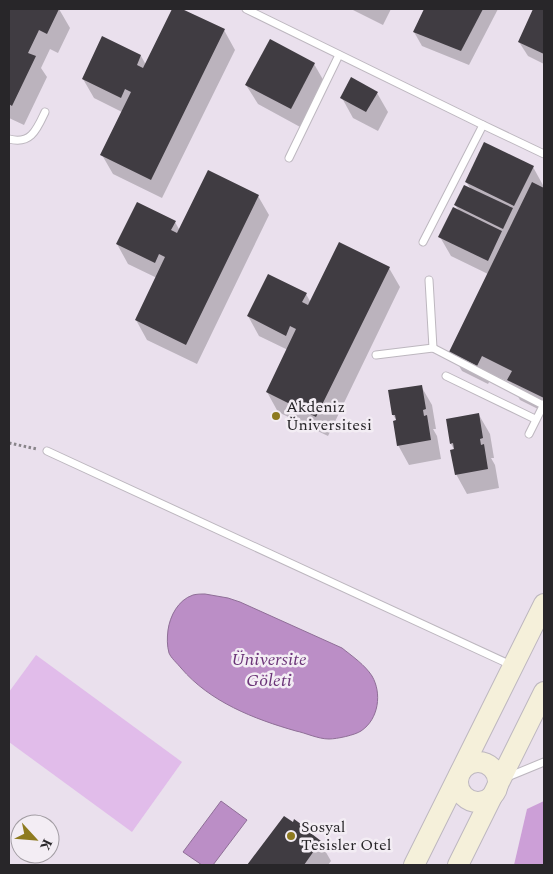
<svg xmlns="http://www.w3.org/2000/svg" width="553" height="874" font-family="Spectral,serif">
<rect width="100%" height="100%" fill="#f3edf4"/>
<path fill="#eae0ed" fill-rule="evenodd" d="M 9,9 L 544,9 L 544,865 L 9,865 ZM 20,824 L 50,824 L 50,854 L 20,854 Z"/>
<polygon fill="#e1bcea" points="36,655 182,762 132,832 9,742 9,692"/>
<polygon fill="#cc9fd7" points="544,801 544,865 514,865 527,809"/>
<g fill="#bb8ec6" stroke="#8f6f97">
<path d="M 205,594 L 228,598 L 240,602 L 342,648 C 352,656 365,665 372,676 C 382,693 379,719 361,731 C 355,735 337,739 329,739 C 318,739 306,733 296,731 C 254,719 210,702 181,668 C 177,663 171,658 169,653 C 167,646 167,638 168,630 C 170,616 178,600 193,595 C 197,594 201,594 205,594 Z"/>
<polygon points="221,801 247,820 213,865 202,865 183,852"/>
</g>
<g fill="#0003">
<polygon points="9,9 59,9 70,28 58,53 50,49 41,68 47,77 24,125 9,118"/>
<polygon points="173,9 179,9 224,30 235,50 162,198 113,174 102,155 122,112 94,98 83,79 141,56 146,65"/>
<polygon points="351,9 391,9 383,25"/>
<polygon points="425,9 498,9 469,65 422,46 414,32"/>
<polygon points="535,9 544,9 544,64 528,56 519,42"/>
<polygon points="314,64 325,83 302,128 258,104 246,85"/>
<polygon points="377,93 388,112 378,131 353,118 342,98"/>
<polygon points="533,167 544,187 543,189 544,190 544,412 520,400 511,383 493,375 488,384 462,371 451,352 488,274 451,256 440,237 460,212 455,205 471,189 466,182"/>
<polygon points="258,196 269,215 197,364 147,340 136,320 157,278 128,264 117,244 175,222 180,231"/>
<polygon points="389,268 400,287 328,436 278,412 267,392 288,350 259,336 248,316 306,294 311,303"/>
<polygon points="421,386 432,405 436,429 433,429 437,436 441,459 409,465 398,445 397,421 393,415"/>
<polygon points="479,415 490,434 494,458 491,458 495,465 499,488 467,494 456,474 455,451 451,444"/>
<polygon points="284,818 308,830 311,835 320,842 331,861 328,865 248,865"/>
</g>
<g fill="#403c42">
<polygon points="9,9 59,9 47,34 39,30 28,53 36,56 12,106 9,104"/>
<polygon points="172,9 182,9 225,29 151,180 100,155 131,92 125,89 121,98 82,79 102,36 141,55 137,65 143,68"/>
<polygon points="424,9 483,9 461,51 413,32"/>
<polygon points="533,9 544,9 544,54 518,42"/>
<polygon points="270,39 315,63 291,109 245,85"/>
<polygon points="351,77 378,92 366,112 340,98"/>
<polygon points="484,142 534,166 514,206 465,182"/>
<polygon points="208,170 259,195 186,345 135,320 165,257 159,254 155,263 116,244 137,202 176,221 171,230 177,233"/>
<polygon points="532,182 544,188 544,398 507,380 512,371 482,356 477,366 449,352"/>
<polygon points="464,185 513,208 503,229 454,205"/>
<polygon points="453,207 502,231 488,261 438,237"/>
<polygon points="339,242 390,267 316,417 266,392 296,329 290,326 286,336 247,316 268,274 307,293 302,302 308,305"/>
<polygon points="422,385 426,409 423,410 424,416 427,415 431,440 397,446 393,421 396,420 395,415 392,415 388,390"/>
<polygon points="479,413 483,438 480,439 481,445 484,444 488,469 455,475 450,450 454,449 453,443 450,444 446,419"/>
<polygon points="284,816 293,822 294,819 309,830 308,831 321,841 304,865 247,865"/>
</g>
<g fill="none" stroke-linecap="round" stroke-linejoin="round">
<g stroke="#bdb7bf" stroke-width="9">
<g id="lane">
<polyline points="246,9 483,125 544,154"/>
<path d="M 9,139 C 31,145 37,129 45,112"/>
<polyline points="289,158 339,55"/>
<polyline points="423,242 483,125"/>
<polyline points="429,280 433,348"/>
<polyline points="376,355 433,348 543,405"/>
<polyline points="446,376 535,419"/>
<polyline points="529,434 544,404"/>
<polyline points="47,451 511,665"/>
<polyline points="505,778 544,762"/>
</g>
</g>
<g stroke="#bdb7bf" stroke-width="22">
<g id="secondary">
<circle cx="478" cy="782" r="20"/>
<polyline points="414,865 544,604"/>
<polyline points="458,865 544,692"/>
</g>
</g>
<polyline stroke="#89858a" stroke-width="3" stroke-dasharray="2.5 2.5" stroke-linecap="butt" points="9,443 37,449"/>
<use href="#lane" stroke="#fff" stroke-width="7"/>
<use href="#secondary" stroke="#f5f0da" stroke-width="20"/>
</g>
<g fill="#8e7b20" stroke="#f3edf4" stroke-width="2">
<circle cx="276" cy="416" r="5"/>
<circle cx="291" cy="836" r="5"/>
</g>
<g text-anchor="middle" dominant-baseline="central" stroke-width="5" stroke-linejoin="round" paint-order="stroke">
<g font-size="16" fill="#282629" stroke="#f3edf4" text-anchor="start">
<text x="286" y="407">Akdeniz<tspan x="286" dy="18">Üniversitesi</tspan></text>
<text x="301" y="827">Sosyal<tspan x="301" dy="18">Tesisler Otel</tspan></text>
</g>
<g font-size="18" font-style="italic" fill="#6b3478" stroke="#f3edf4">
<text x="269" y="659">Üniversite<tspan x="269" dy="21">Göleti</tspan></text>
</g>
</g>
<rect width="553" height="874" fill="none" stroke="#282629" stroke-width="20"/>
<g transform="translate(35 839) rotate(116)"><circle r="24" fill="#f3edf4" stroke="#a29da3"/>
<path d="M0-4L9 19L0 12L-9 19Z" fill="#8e7b20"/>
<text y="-8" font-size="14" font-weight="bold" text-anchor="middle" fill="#282629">K</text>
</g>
</svg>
